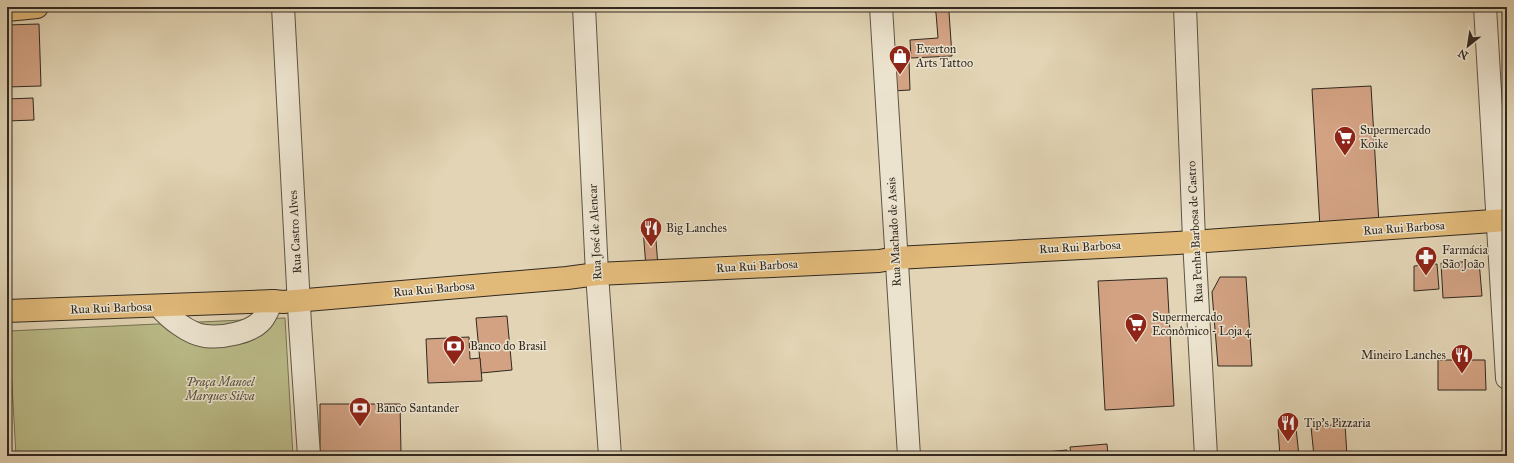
<svg xmlns="http://www.w3.org/2000/svg" width="1514" height="463" font-family="'IM FELL Great Primer',serif">
<rect width="100%" height="100%" fill="#e2d4b4"/>
<filter id="stains"><feTurbulence type="fractalNoise" baseFrequency=".005" numOctaves="4"/><feColorMatrix values="0 0 0 0 .2 0 0 0 0 .09 0 0 0 0 .02 0 0 0 .5 -.17"/></filter>
<radialGradient id="worn" r=".72"><stop offset=".6" stop-color="#630" stop-opacity="0"/><stop offset="1" stop-color="#630" stop-opacity=".3"/></radialGradient>
<polygon fill="#babb88" stroke="#767254" points="285,318 293,456 16,456 9,331"/>
<g fill="#d2a283" stroke="#312920">
<polygon points="931,7 944,7 949,12 952,56 911,58 910,40 938,38 936,13"/>
<polygon points="39,24 41,86 7,87 7,25"/>
<polygon points="891,61 909,61 910,90 892,91"/>
<polygon points="1371,86 1379,224 1320,227 1312,89"/>
<polygon points="33,98 34,120 7,121 7,99"/>
<polygon points="655,228 658,266 646,267 643,229"/>
<polygon points="1479,261 1482,296 1443,298 1441,263"/>
<polygon points="1437,264 1439,289 1414,291 1414,266"/>
<polygon points="1220,277 1246,277 1252,366 1218,366 1212,292"/>
<polygon points="1167,278 1174,406 1105,410 1098,281"/>
<polygon points="507,316 512,370 481,373 476,318"/>
<polygon points="469,337 470,359 480,358 482,381 428,383 426,339"/>
<polygon points="1438,360 1485,360 1486,390 1438,390"/>
<polygon points="320,404 400,404 401,452 320,453"/>
<polygon points="1345,424 1347,456 1314,456 1311,427"/>
<polygon points="1296,428 1299,456 1280,456 1278,429"/>
<polygon points="1107,444 1108,456 1071,456 1070,447"/>
<polygon points="1067,450 1068,456 1036,456 1035,453"/>
</g>
<g fill="none" stroke-linecap="round" stroke-linejoin="round">
<g stroke="#5d5445" stroke-width="24">
<g id="minor">
<polyline points="283,7 300,324 309,456"/>
<polyline points="584,7 597,274 610,456"/>
<polyline points="881,7 909,456"/>
<polyline points="1185,7 1194,240 1206,456"/>
<polyline points="1485,7 1507,378"/>
<path d="M 159,306 C 169,318 189,334 205,336 C 222,338 251,333 262,320 C 266,315 269,307 273,301"/>
</g>
</g>
<g stroke="#312920" stroke-width="24">
<g id="major">
<polyline points="7,10 37,7"/>
<polyline points="7,311 273,301 283,302 567,278 597,274 879,261 896,258 1177,243 1507,220"/>
</g>
</g>
<use href="#minor" stroke="#ece3ce" stroke-width="22"/>
<use href="#major" stroke="#e1ba7a" stroke-width="22"/>
</g>
<defs>
<g id="shop-pin" transform="scale(1.15)"><path d="M0 17L-7.5 6A9.5 9.5 0 1 1 7.5 6Z" fill="#8f2418" stroke="#ece3ce"/><path d="M-5-2.5h2.3a2.7 3.5 0 0 1 5.4 0H5L5.5 6h-11ZM-1.5-2.5h3a1.5 2.3 0 0 0-3 0Z" fill="#fff"/></g>
<g id="supermarket-pin" transform="scale(1.15)"><path d="M0 17L-7.5 6A9.5 9.5 0 1 1 7.5 6Z" fill="#8f2418" stroke="#ece3ce"/><path d="M-6-5.5h2.5l.6 2H6L4.5 2H-2.5L-4.4-4H-6ZM-1.5 3.2a1.3 1.3 0 1 0 .1 0ZM3 3.2a1.3 1.3 0 1 0 .1 0Z" fill="#fff"/></g>
<g id="restaurant-pin" transform="scale(1.15)"><path d="M0 17L-7.5 6A9.5 9.5 0 1 1 7.5 6Z" fill="#8f2418" stroke="#ece3ce"/><path d="M-5-6h1v4h1v-4h1v4h1v-4h1v5L-1.5 .5V6h-2V.5L-5-1ZM5-6V6H3V1.5H1.5Q1.5-4 5-6Z" fill="#fff"/></g>
<g id="pharmacy-pin" transform="scale(1.15)"><path d="M0 17L-7.5 6A9.5 9.5 0 1 1 7.5 6Z" fill="#8f2418" stroke="#ece3ce"/><path d="M-2-6h4v4h4v4h-4v4h-4v-4h-4v-4h4Z" fill="#fff"/></g>
<g id="bank-pin" transform="scale(1.15)"><path d="M0 17L-7.5 6A9.5 9.5 0 1 1 7.5 6Z" fill="#8f2418" stroke="#ece3ce"/><path d="M-6-4H6V4H-6ZM0-2.3a2.3 2.3 0 1 0 0 4.6a2.3 2.3 0 1 0 0-4.6Z" fill="#fff"/></g>
</defs>
<g fill-rule="evenodd">
<use href="#shop-pin" x="900" y="56"/>
<use href="#supermarket-pin" x="1345" y="137"/>
<use href="#restaurant-pin" x="651" y="228"/>
<use href="#pharmacy-pin" x="1426" y="257"/>
<use href="#supermarket-pin" x="1136" y="324"/>
<use href="#bank-pin" x="454" y="346"/>
<use href="#restaurant-pin" x="1462" y="355"/>
<use href="#bank-pin" x="360" y="408"/>
<use href="#restaurant-pin" x="1288" y="423"/>
</g>
<g text-anchor="middle" dominant-baseline="central" stroke-width="3" stroke-linejoin="round" paint-order="stroke">
<g font-size="12" fill="#312920" stroke="#ece3ce" text-anchor="start">
<text x="916" y="49">Everton<tspan x="916" dy="14">Arts Tattoo</tspan></text>
<text x="1360" y="130">Supermercado<tspan x="1360" dy="14">Koike</tspan></text>
<text x="666" y="228">Big Lanches</text>
<text x="1442" y="250">Farmácia<tspan x="1442" dy="14">São João</tspan></text>
<text x="1152" y="317">Supermercado<tspan x="1152" dy="14">Econômico - Loja 4</tspan></text>
<text x="470" y="346">Banco do Brasil</text>
<text x="1446" y="355" text-anchor="end">Mineiro Lanches</text>
<text x="376" y="408">Banco Santander</text>
<text x="1304" y="423">Tip's Pizzaria</text>
</g>
<g font-size="12" fill="#312920" stroke="#ece3ce">
<text transform="translate(1404 228) rotate(-4)">Rua Rui Barbosa</text>
<text transform="translate(295 232) rotate(-93)">Rua Castro Alves</text>
<text transform="translate(595 232) rotate(-93)">Rua José de Alencar</text>
<text transform="translate(894 232) rotate(-93)">Rua Machado de Assis</text>
<text transform="translate(1195 232) rotate(-93)">Rua Penha Barbosa de Castro</text>
<text transform="translate(1080 247) rotate(-3)">Rua Rui Barbosa</text>
<text transform="translate(757 266) rotate(-3)">Rua Rui Barbosa</text>
<text transform="translate(434 289) rotate(-5)">Rua Rui Barbosa</text>
<text transform="translate(111 308) rotate(-2)">Rua Rui Barbosa</text>
</g>
<g font-size="12" font-style="italic" fill="#534e3a" stroke="#ece3ce">
<text x="220" y="382">Praça Manoel<tspan x="220" dy="14">Marques Silva</tspan></text>
</g>
</g>
<rect width="1514" height="463" fill="none" stroke="#e2d4b4" stroke-width="24"/>
<rect x="8" y="8" width="1498" height="447" fill="none" stroke="#312920" stroke-width="2"/>
<rect x="12" y="12" width="1490" height="439" fill="none" stroke="#312920"/>
<g transform="translate(1468 46) rotate(210)" stroke="#ece3ce" stroke-width="3" paint-order="stroke">
<path d="M0-3L7 15L0 10L-7 15Z" fill="#312920"/>
<text y="-6" font-size="11" font-weight="bold" text-anchor="middle" fill="#312920">N</text>
</g>
<rect width="100%" height="100%" filter="url(#stains)"/>
<rect width="100%" height="100%" fill="url(#worn)"/>
</svg>
